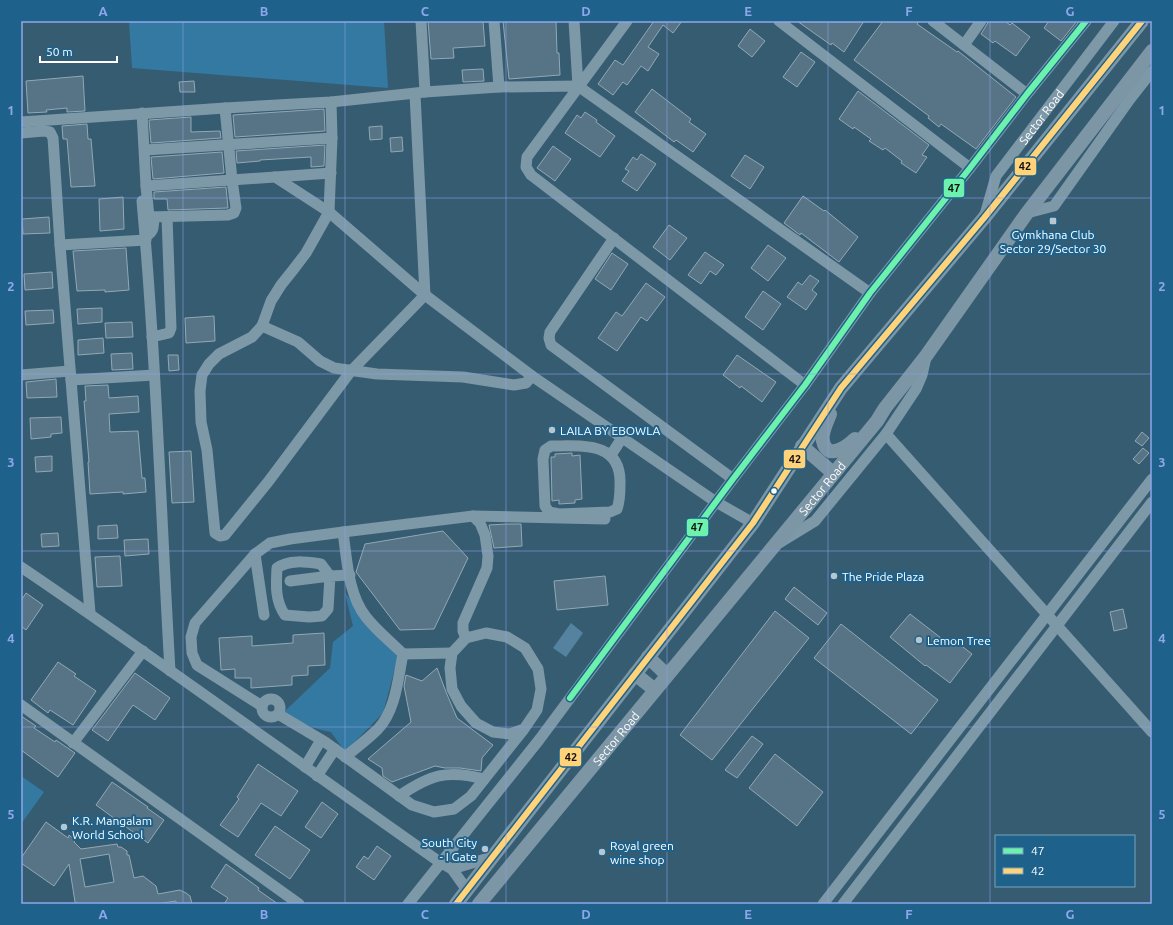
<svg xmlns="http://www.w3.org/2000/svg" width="1173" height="925" font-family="Ubuntu,sans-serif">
<rect width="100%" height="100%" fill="#365c72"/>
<g fill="#3379a2">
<polygon points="129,21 384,21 388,88 132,68"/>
<path d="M 345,593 L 398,657 L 383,713 L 346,751 L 343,749 L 331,732 C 313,729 299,722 284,712 L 330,668 L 333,642 L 353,626 Z"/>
<polygon points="21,776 44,792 21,824"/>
</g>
<polygon fill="#55839f" points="571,623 583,633 566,657 553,648"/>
<g fill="#567485" stroke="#92a8b5" fill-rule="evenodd">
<polygon points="428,21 483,21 485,46 453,48 454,58 431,59"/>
<polygon points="503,21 556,21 557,53 559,53 560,75 509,79"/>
<polygon points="654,21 682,21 673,33 663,25 648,47 659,54 648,71 641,66 627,85 623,82 613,95 598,84 615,60 623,65"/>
<polygon points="797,21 864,21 844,52 832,43 831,45"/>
<polygon points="883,21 919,21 917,24 957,52 958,51 1016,97 976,149 941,124 939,127 928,118 929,116 854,60"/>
<polygon points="989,21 1005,21 1010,25 1012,23 1030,37 1016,56 995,41 993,43 981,34"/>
<polygon points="1049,21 1077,21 1061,41 1044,28"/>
<polygon points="750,29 765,41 752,57 738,46"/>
<polygon points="801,52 815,62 797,87 783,77"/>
<polygon points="483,69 484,81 463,82 462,70"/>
<polygon points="83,76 85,111 67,112 67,108 46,110 47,112 28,113 26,81"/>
<polygon points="194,81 195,92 180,92 179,82"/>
<polygon points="652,89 691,119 689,122 706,134 693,152 676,140 674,142 635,112"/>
<polygon points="858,91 929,145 922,155 927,157 916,173 901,163 902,161 885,148 883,150 869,141 871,139 854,127 853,129 839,119"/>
<polygon points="324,109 325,131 235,137 233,115"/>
<polygon points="585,112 597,120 596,122 615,136 600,157 565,133 577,115 581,118"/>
<polygon points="191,117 191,132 220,131 221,138 151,143 149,120"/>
<polygon points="87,124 88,139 91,139 95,186 71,187 67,139 63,139 62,126"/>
<polygon points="382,126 382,139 370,140 369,127"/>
<polygon points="402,137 403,151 391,152 390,138"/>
<polygon points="325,145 324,166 311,167 311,157 260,160 260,161 237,163 236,151"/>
<polygon points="553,146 571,159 555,181 537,168"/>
<polygon points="222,152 224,173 153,179 151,157"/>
<polygon points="641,154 656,164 637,191 622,181 629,171 625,169 633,157 637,160"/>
<polygon points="745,155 764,167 750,189 731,176"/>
<polygon points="226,187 228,208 227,208 168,210 167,199 154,199 154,192"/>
<polygon points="803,196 824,211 825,210 858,237 839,262 801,233 800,235 784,223"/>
<polygon points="123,197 124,229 100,231 99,199"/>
<polygon points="49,217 50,233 23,234 22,219"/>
<polygon points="669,225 687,238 670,260 653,247"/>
<polygon points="768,245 786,258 768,281 751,268"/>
<polygon points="126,248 129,290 105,292 105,290 77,291 73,251"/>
<polygon points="705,252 724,265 716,275 710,271 701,284 688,275"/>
<polygon points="612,253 628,264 611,290 595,279"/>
<polygon points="52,272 53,288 25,290 24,274"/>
<polygon points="810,275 819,281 812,290 817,294 806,310 787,297 798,282 802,285"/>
<polygon points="646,283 665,297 647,321 641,317 617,351 598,338 616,312 622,316"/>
<polygon points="763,291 781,304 763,330 745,317"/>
<polygon points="102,308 102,322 78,324 77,309"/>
<polygon points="53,310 54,323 26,325 25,311"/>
<polygon points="214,316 215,341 186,343 185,318"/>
<polygon points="132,322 133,337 106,338 105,323"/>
<polygon points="103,338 104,353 78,355 78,340"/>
<polygon points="132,353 133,369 112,370 111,354"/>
<polygon points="168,355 178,355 179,370 169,371"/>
<polygon points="737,355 776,382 762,402 741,386 740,388 723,375"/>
<polygon points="56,379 57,397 27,398 26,382"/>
<polygon points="108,385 109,398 138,396 139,412 109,414 110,432 138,431 142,478 145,478 146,492 123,494 123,492 90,494 88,462 89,462 84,401 86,401 85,386"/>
<polygon points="61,417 62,433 51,434 51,437 31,439 30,418"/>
<polygon points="1142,432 1149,438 1142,446 1135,441"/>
<polygon points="1143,448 1149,453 1139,464 1133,459"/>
<polygon points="191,451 194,502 172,503 169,452"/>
<polygon points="572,453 572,456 580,455 582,499 575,500 575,503 559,504 559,500 552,501 551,457 555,457 555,454"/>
<polygon points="52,456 52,471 36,472 35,457"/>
<polygon points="507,524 521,524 522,546 494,548 489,525"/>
<polygon points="117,525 118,538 98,539 98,526"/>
<polygon points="443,531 468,558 434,629 400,630 356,572 365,544"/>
<polygon points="58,533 59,546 42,547 41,534"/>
<polygon points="148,539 149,554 125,556 124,540"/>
<polygon points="120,556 122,586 97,587 95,557"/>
<polygon points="605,576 608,605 557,610 554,581"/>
<polygon points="794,587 827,613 818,625 785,599"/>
<polygon points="26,593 43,605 26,630 21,626 21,601"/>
<polygon points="1123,609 1127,628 1114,631 1110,612"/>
<polygon points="775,611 809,638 712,760 680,735"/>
<polygon points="910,614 950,645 954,640 972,654 950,683 926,665 925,666 890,637"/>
<polygon points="841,624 938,700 911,734 814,658"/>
<polygon points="324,633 325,665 308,666 308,675 292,676 292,685 251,688 251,678 235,678 235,669 221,670 219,638 252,636 252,646 293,643 293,635"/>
<polygon points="58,662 76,674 74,676 96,691 73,725 50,710 48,713 31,700"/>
<polygon points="437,668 446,692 457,718 493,745 482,758 481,771 460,768 445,768 435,766 392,782 383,776 382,768 368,759 411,722 404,686 406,675 422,681"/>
<polygon points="135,673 170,698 155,720 133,705 108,741 92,730"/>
<polygon points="21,716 36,726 34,728 55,742 56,740 75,753 58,777 21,750"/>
<polygon points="752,736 763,744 737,778 725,770"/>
<polygon points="775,754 823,792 797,826 749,788"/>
<polygon points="258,764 298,791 281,816 261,803 238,837 220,825 239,799 237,797"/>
<polygon points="112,782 148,807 147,808 164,820 148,843 96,805"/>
<polygon points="322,802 338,814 321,838 305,827"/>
<path d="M 46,822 L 68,838 L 69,835 L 75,840 L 74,842 L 81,849 L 117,844 L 118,847 L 121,847 L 127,851 L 127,855 L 129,855 L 134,878 L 143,876 L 156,886 L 158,894 L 180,890 L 186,893 L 190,896 L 192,904 L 176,904 L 176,901 L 157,904 L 78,904 L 75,902 L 69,864 L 54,886 L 21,863 L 21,858 ZM 109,854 L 114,882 L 85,887 L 80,859 Z"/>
<polygon points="275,826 310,850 290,879 255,855"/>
<polygon points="377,846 391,856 374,880 356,867 364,856 368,859"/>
<polygon points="226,864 259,888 258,890 278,904 224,904 228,898 211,887"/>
</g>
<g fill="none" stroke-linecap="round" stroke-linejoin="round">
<g stroke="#7d98a7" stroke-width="11">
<polyline points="421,21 425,92"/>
<polyline points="494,21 499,87"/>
<polyline points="574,21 578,86"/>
<polyline points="627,21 527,157 526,167 531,175 805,385"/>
<polyline points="779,21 970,168"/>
<polyline points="933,21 1027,94"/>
<polyline points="964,45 981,21"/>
<polyline points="415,94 425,295 351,371 268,482 225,535 220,536 215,533 207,450 201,422 200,391 202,375 209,364 219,354 252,337 262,326 298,342 320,361 334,368 377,374 463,377 514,385 526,383 532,376"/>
<polyline points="142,113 146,186 149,217 228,215 234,213 236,208 232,180 225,108"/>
<polyline points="21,122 225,108 331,102 425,92 499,87 578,86 870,293"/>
<polyline points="21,133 44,131 50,132 53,138 60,245 90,613"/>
<polyline points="145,150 332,138"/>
<polyline points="275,177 329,212 425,295 532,376 716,502 753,523"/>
<polyline points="146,186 331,173"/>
<path d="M 142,201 C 156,357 161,514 170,671"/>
<polyline points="1027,213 1054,206 1130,99 1152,71"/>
<path id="s1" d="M 985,215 L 996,176 L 1114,21"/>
<path d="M 145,237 C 155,231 153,227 154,217"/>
<polyline points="614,238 550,332 549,338 551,345 733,479"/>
<polyline points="60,245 146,240"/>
<polyline points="262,326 271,301 281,285 293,270 306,253 329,212 332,138 331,102"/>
<polyline points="152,337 169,333 171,328 167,217"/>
<polyline points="21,375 70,371"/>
<polyline points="71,380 154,375"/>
<polyline points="886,434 1152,732"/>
<path d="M 551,446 C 583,446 622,441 620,485 C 620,493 620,501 617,509 L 610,512 L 559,514 L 549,512 L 545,506 L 543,459 L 545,450 Z"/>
<polyline points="611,455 622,438"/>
<path d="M 343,532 C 347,560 348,594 366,617 C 376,630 391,642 403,654 C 398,678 396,710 378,729 C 368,739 356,748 345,757"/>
<polyline points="779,543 815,521 886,434 916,389 922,375 926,357"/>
<polyline points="255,554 264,615"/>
<path d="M 21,567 C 163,663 301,765 441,863 L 452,869 L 467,890"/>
<path d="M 290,581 L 330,576 L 328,609 L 322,616 L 309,617 L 285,615 C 275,601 276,585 277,568 C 289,559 307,562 321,564 L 330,576 L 350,575"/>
<polyline points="466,638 463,631 463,623 487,568 488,556 485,535 480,523 473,516"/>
<polyline points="403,654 452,653"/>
<circle cx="271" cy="708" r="9"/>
<polyline points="21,705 299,904"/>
<polyline points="262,706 197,665 192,653 191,637 195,623 255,554 270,543 290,539 343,532 473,516 605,519"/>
<polyline points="278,714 325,742 412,805 434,812 454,809 471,796 524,729 537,710 541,689 538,669 525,648 507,637 486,633 466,638 452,653 450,668 452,689 461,706 476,723 493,732 510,734 524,729"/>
<polyline points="73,743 143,651"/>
<polyline points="305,767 321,740"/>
<polyline points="317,776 335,749"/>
<path d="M 399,796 C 430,775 447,769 484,779"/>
<polyline points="452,869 492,857"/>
<polyline points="408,904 539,740 733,479 805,385 870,293 970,168 1027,94 1086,21"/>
<polyline points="823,904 1152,479"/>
<polyline points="843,904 1152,502"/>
</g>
<g stroke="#7d96a5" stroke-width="14">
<path d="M 830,414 C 827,422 821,433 823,441 C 827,461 847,447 855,439"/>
<polyline points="802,446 833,473"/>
<polyline points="648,657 667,675"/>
<polyline points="635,674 655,690"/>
<polyline points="456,904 753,523 841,388 984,218 1142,21"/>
<path id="s2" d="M 479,904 L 877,421 L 885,408 L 926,356 L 1027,213 L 1152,51"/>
</g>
<g stroke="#1e628b" stroke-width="9">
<polyline id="bus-1" points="570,698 733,479 805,385 870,293 970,168 1027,94 1086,21"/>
</g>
<g stroke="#1e628b" stroke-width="9">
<polyline id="bus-2" points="456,904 753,523 841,388 984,218 1142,21"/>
</g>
<use href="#bus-1" stroke="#6df2ae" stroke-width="6"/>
<use href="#bus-2" stroke="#ffd37a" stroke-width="6"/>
</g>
<path fill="none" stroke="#8ea6ec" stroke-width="1" stroke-opacity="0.55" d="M 183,21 L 183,904M 345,21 L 345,904M 506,21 L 506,904M 667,21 L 667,904M 828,21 L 828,904M 990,21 L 990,904M 21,198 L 1152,198M 21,374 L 1152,374M 21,551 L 1152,551M 21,727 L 1152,727"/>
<g fill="#b9c6ce" stroke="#1e628b" stroke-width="1.5">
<rect x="1049" y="217" width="8" height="8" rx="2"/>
<circle cx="552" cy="430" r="4"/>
<circle cx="834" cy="576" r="4"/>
<circle cx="919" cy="640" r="4"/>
<circle cx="64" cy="827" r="4"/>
<circle cx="485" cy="849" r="4"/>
<circle cx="602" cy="852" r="4"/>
</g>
<circle fill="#fff" stroke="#1e628b" stroke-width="1.5" cx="774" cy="491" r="3.5"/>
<g text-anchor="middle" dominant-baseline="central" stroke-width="4" stroke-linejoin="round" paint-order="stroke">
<g font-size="12" fill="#fff" stroke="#1e628b">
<text stroke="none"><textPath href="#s1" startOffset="115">Sector Road</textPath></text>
<text stroke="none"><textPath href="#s2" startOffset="539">Sector Road</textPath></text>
<text stroke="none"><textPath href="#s2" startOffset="215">Sector Road</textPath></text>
</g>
<g font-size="12" fill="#fff" stroke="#1e628b" text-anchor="start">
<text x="1053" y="234" text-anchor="middle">Gymkhana Club<tspan x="1053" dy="14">Sector 29/Sector 30</tspan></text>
<text x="560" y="430">LAILA BY EBOWLA</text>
<text x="842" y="576">The Pride Plaza</text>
<text x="927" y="640">Lemon Tree</text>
<text x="72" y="820">K.R. Mangalam<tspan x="72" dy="14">World School</tspan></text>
<text x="477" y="842" text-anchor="end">South City<tspan x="477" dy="14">- I Gate</tspan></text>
<text x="610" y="845">Royal green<tspan x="610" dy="14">wine shop</tspan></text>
</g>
</g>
<g stroke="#1e628b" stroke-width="1.5">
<rect x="1014" y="157" width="23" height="19" rx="4" fill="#ffd37a"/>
<rect x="943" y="178" width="22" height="20" rx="4" fill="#6df2ae"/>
<rect x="783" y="449" width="23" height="20" rx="4" fill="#ffd37a"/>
<rect x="686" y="518" width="23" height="19" rx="4" fill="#6df2ae"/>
<rect x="559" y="747" width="23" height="20" rx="4" fill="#ffd37a"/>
</g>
<g font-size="11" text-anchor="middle" font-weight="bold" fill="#111">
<text x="1025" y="170">42</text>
<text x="954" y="192">47</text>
<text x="795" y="463">42</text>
<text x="697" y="531">47</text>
<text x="571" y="761">42</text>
</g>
<rect width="1173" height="925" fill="none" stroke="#1e628b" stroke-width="44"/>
<rect x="995" y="835" width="140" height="52" fill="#1e628b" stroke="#78a1b9"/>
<rect x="1003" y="848" width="20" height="6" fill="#6df2ae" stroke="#78a1b9"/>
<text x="1031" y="855" font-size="12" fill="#ffffff">47</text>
<rect x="1003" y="868" width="20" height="6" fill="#ffd37a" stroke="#78a1b9"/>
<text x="1031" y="875" font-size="12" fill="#ffffff">42</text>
<path d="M40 56v6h77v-6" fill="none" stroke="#ffffff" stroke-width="2"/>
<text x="46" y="56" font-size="12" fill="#ffffff" stroke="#1e628b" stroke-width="3" paint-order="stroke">50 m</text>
<rect x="22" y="22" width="1129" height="881" fill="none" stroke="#8ea6ec" stroke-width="1.5"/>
<g font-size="13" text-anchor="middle" font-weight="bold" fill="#8ea6ec">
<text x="103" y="16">A</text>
<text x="264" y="16">B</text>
<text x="425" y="16">C</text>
<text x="586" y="16">D</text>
<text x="748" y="16">E</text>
<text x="909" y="16">F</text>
<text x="1070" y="16">G</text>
<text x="11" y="115">1</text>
<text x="1162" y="115">1</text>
<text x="11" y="291">2</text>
<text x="1162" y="291">2</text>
<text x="11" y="467">3</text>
<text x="1162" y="467">3</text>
<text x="11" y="643">4</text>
<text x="1162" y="643">4</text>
<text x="11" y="819">5</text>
<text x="1162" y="819">5</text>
<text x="103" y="919">A</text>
<text x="264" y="919">B</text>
<text x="425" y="919">C</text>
<text x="586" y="919">D</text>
<text x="748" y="919">E</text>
<text x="909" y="919">F</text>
<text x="1070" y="919">G</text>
</g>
</svg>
